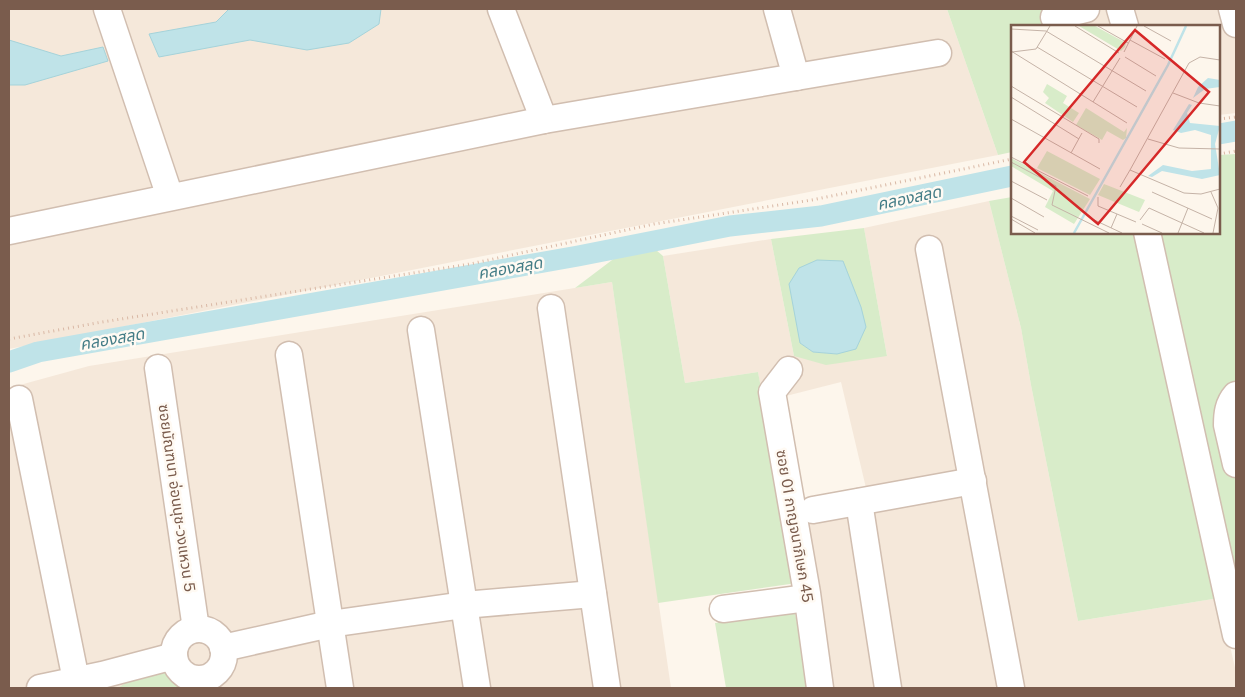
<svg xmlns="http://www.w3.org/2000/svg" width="1245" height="697" font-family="'Public Sans','Noto Sans Thai',sans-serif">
<rect width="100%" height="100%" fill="#fdf6ec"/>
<g fill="#f5e8da">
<polygon points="9,9 947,9 998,155 9,349"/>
<polygon points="1042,9 1236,9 1236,113 1219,115 1219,26 1047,26"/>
<polygon points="989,201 1021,328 1031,385 1078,621 1219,598 1236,672 1236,688 830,688 801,498 866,488 841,382 782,397 762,396 758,372 685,383 663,256 771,239 794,356 887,356 864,228"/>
<polygon points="612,282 671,688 9,688 9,388 89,366"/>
</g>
<g fill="#d8ecc9" fill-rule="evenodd">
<polygon points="947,9 1042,9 1047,26 1012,26 1012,152 998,155"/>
<polygon points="1236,154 1236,572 1161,233 1219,232 1219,155"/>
<polygon points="1012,197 1012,232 1134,233 1219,598 1078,621 1031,385 1021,328 989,201"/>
<path d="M 864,228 L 887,356 L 826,365 L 794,356 L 771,239 ZM 800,343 L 837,354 L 813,352 Z"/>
<polygon points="641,249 656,250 663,256 685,383 758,372 797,583 658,603 612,282 575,288 620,254"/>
<polygon points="795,613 809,688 726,688 715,623"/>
<polygon points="165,670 180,680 181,688 118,688 139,674"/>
</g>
<g fill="#bfe3e8" stroke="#a5d3da">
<polygon points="229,9 381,9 379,24 349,43 307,50 250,40 159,57 149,34 216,22"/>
<polygon points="9,40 61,56 103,47 108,61 25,85 9,85"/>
<polygon points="817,260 843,261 861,307 866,327 856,349 837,354 813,352 800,343 789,284 799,268"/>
</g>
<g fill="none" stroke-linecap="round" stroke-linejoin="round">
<g stroke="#bfe3e8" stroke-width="21">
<polyline points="1219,134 1236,131"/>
<polyline points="9,362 38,352 578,256 730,226 821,216 1012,176"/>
</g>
<g stroke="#d1beb0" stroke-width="29">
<g id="minor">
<polyline points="107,9 170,197"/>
<polyline points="501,9 544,120"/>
<polyline points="1120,9 1125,26"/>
<polyline points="1232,9 1236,24"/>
<polyline points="1054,17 1086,9"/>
<polyline points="796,77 938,53"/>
<polyline points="9,231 544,120 796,77 777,9"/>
<polyline points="1147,232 1236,635"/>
<polyline points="929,249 1011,688"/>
<polyline points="551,308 607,688"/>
<polyline points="421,330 477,688"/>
<polyline points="289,355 340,688"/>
<polyline points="158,368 196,629"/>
<polyline points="789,370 772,392 807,593 820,688"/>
<path d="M 1236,395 C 1228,404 1227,414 1227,425 L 1236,464"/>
<polyline points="19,399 76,680"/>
<polyline points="859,502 888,688"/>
<polyline points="813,510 973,481"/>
<polyline points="723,609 807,598"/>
<circle cx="199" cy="654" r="25"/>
<polyline points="223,648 330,624 464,605 593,594"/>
<polyline points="40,688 102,675 174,656"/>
</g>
</g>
<g stroke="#d9b8a5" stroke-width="3" stroke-dasharray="1 4" stroke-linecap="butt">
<polyline points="1219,119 1236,117"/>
<polyline points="1219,154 1236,151"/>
<polyline points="9,339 102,322 470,264 654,224 812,200 1012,159"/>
</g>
<use href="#minor" stroke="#fff" stroke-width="26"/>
</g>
<g text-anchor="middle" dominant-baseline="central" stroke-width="5" stroke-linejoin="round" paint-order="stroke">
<g font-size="15" fill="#7a5c4d" stroke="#fffaf3">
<text transform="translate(177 498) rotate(82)">ซอยมัณฑนา อ่อนนุช-วงแหวน 5</text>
<text transform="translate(795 526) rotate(80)">ซอย 01 กาญจนาภิเษก 45</text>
</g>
<g font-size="16" font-style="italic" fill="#437c86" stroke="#fffaf3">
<text transform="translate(909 198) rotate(-12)">คลองสลุด</text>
<text transform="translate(510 268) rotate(-10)">คลองสลุด</text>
<text transform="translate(112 339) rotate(-10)">คลองสลุด</text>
</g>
</g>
<g transform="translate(1011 25)">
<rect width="209" height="209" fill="#fdf6ec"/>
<path d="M 68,1 L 84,1 L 115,18 L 114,22 L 110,26 ZM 36,59 L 56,71 L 52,78 L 68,88 L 62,97 L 34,78 L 38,73 L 32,67 ZM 75,83 L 113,107 L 116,103 L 115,113 L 112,115 L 96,106 L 91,115 L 65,100 ZM 36,126 L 89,154 L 79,170 L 26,143 ZM 0,133 L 79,174 L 63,199 L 34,182 L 42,166 L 0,141 ZM 93,159 L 134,175 L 128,187 L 87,170 Z" fill="#d8ecc9"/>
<path d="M 197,53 L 209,55 L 209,62 L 194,64 L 182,73 L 187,62 ZM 178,79 L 181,80 L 176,88 L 179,98 L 209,101 L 204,119 L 209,150 L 191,154 L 151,146 L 141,152 L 137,151 L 152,140 L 181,146 L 200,144 L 200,110 L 184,105 L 170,108 L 162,105 Z" fill="#bfe3e8"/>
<path fill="none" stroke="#bfe3e8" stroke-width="2.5" d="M 63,208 L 157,40 L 175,1"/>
<path fill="none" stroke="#c5b3a7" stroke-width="1" d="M 64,1 L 108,28M 87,1 L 117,18M 133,1 L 160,16M 0,4 L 35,6 L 135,66M 119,15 L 154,34M 26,22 L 126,82M 0,26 L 116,98M 1,27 L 25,24 L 39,1M 113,27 L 126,1M 114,32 L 145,51M 209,35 L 189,32 L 178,38 L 119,145 L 173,168 L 190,169 L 209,164M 0,61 L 88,114 L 88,118M 162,68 L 188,78 L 209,81M 0,72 L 68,114M 82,77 L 109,33M 0,94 L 89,144M 137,114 L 168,123 L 209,124M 60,128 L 71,108M 0,132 L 77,171M 0,137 L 45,161 L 41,180 L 98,208M 0,156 L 36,175M 109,162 L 119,145M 141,167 L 201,194M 200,167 L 207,183 L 202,208M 87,172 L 87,181 L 125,197M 0,173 L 33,192M 0,191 L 27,205M 79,193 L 111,208M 0,194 L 24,208M 129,195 L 138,183 L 193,208M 131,199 L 151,208M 100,203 L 106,189M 167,208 L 177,183"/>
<path fill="#d62828" fill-opacity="0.15" stroke="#d62828" stroke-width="2.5" d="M 124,5 L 198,67 L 87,199 L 13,137 Z"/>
<rect width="209" height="209" fill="none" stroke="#7a5c4d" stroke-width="2.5"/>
</g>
<rect width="1245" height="697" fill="none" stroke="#7a5c4d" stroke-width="20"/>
</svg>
